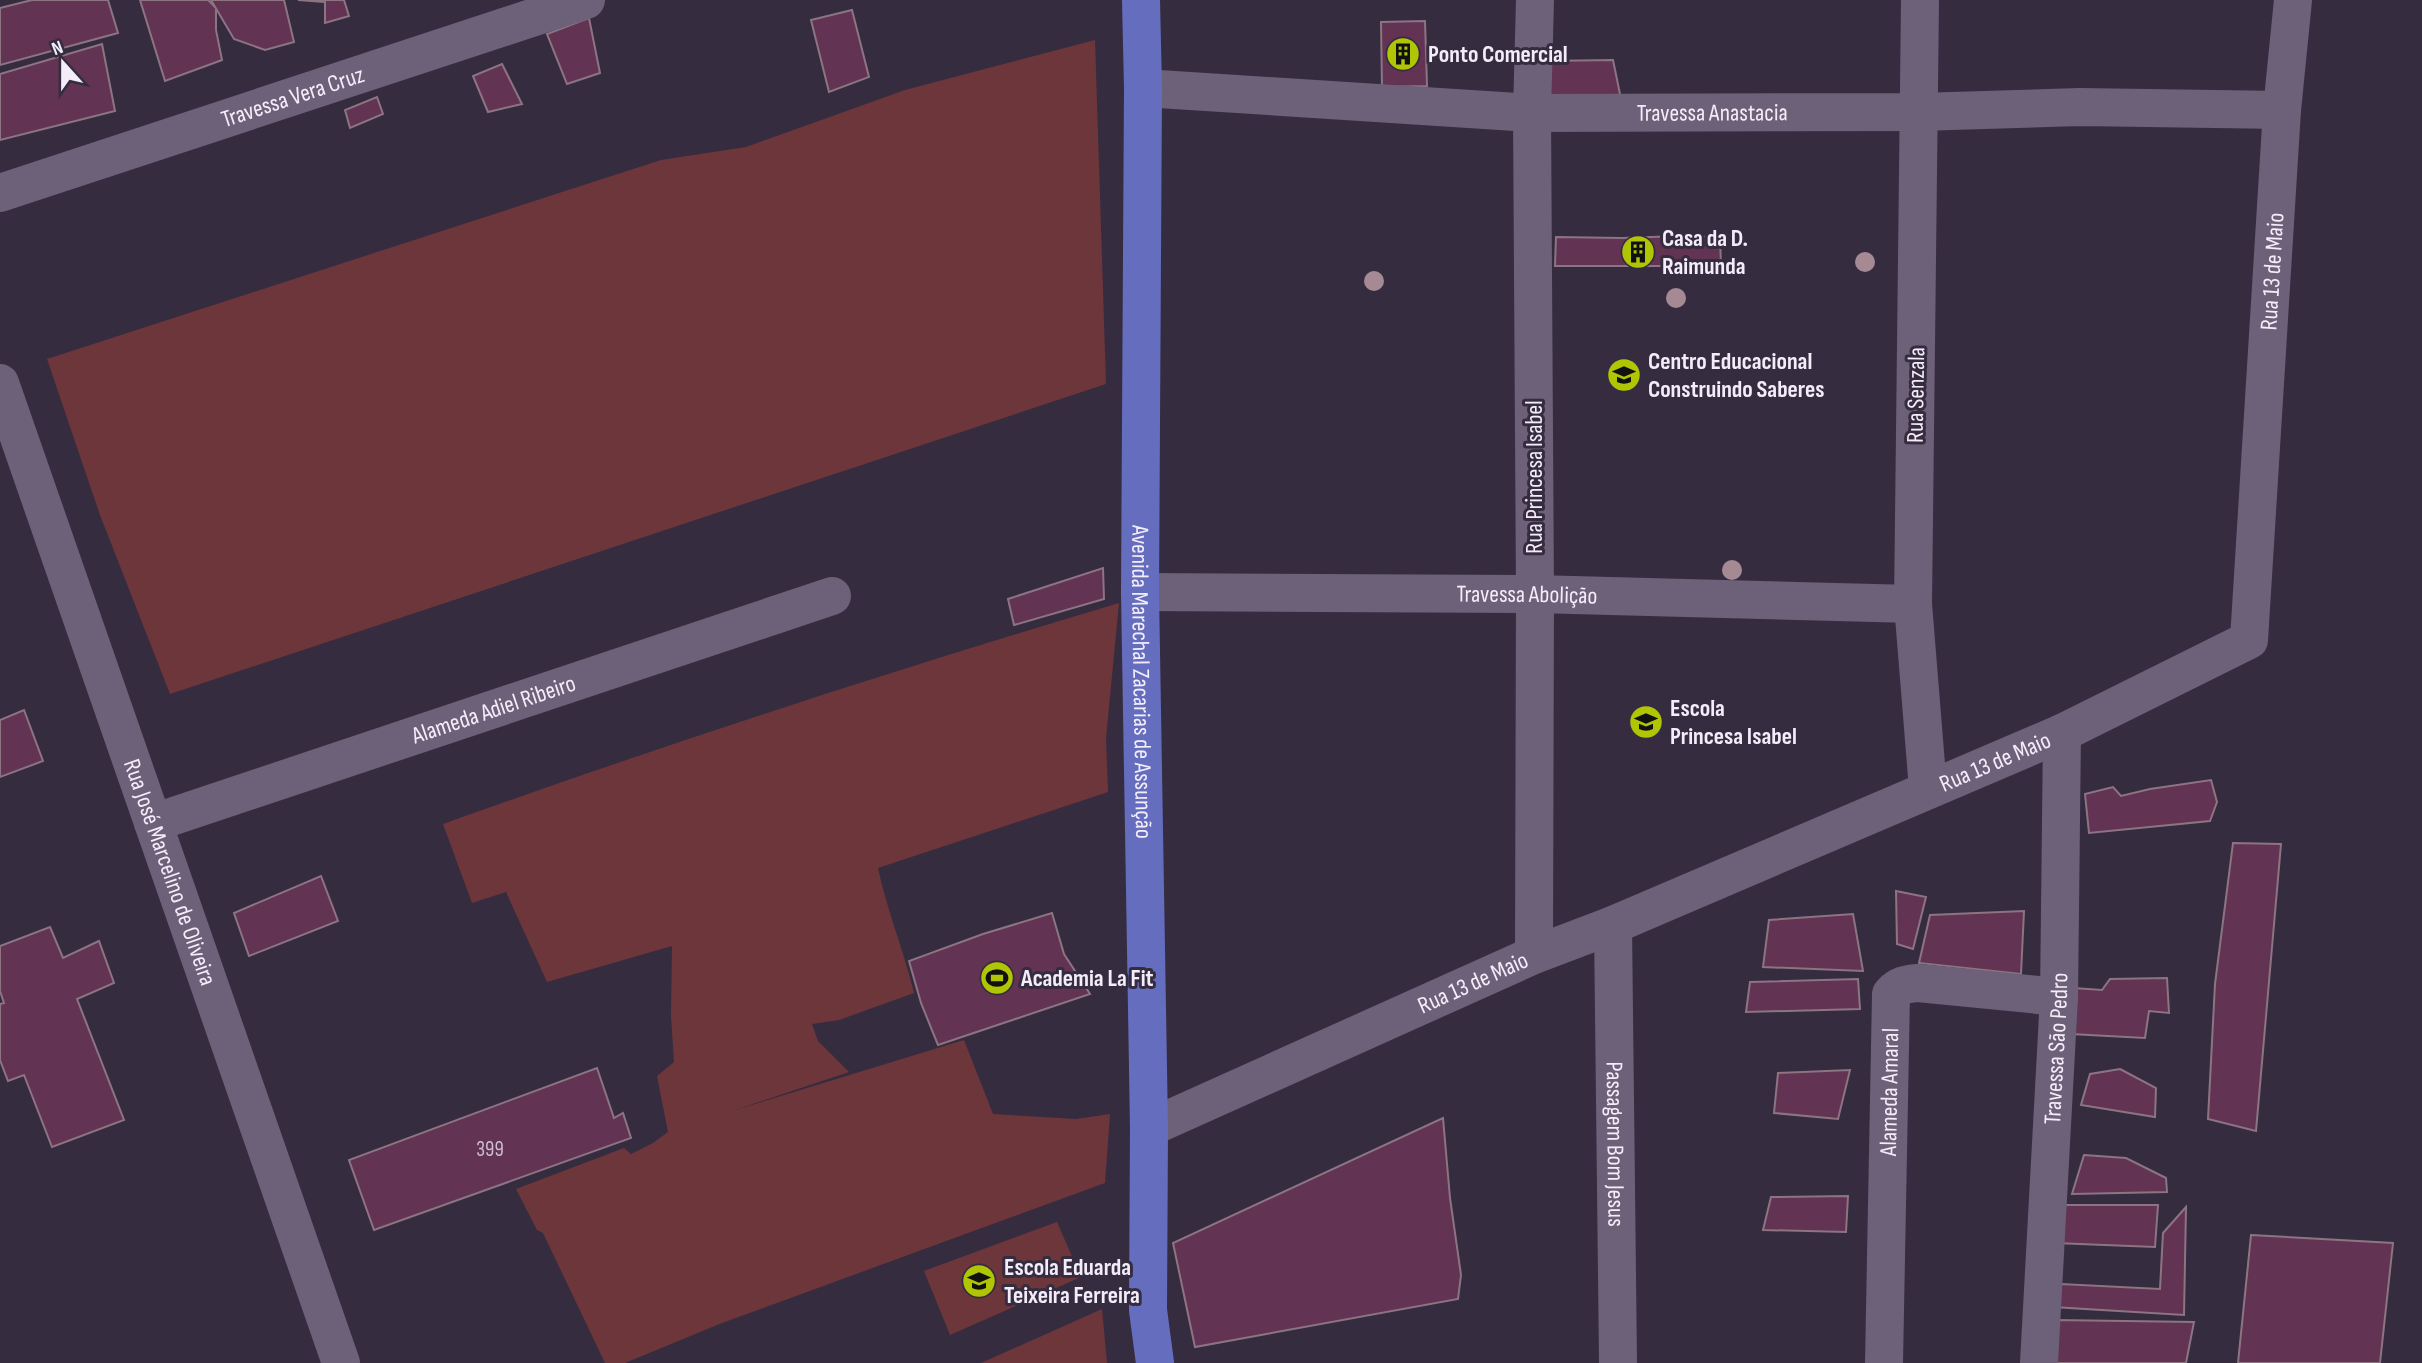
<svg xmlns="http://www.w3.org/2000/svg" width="2422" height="1363" font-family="'Sofia Sans Condensed',sans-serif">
<rect width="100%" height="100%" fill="#362c40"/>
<g fill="#6d363b">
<polygon points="1095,40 1106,384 170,694 100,515 47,359 661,160 746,147 905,90"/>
<path d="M 1119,603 L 1106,738 L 1108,792 L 878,868 C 887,911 904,951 914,993 L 839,1020 L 812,1024 L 818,1041 L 849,1072 L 735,1110 L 964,1040 L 993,1114 L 1076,1119 L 1110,1114 L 1105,1183 L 722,1323 L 625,1363 L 605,1363 L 543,1233 L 537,1230 L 516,1189 L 624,1148 L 631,1154 L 653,1143 L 668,1132 L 657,1076 L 674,1062 L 671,1016 L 672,946 L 547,982 L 506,892 L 472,903 L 443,824 C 666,744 892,671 1119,603 Z"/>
<polygon points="1057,1222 1081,1277 950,1335 924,1271"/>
<polygon points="1102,1309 1107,1363 981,1363"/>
</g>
<g fill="#623353" stroke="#8c7483" stroke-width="2">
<polygon points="32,0 108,0 118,33 0,65 0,8"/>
<polygon points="140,0 208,0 216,8 216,30 222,60 165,81"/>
<polygon points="211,0 284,0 294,42 265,50 234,39"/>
<polygon points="298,0 344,0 349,16 325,23 325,2"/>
<polygon points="852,10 869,77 829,92 811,20"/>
<polygon points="589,18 600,73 567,84 547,34"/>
<polygon points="1425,21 1427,86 1382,87 1381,22"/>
<polygon points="102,44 115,111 0,140 0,74"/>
<polygon points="1613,60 1621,99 1546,98 1545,61"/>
<polygon points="502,64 522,104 488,112 473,76"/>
<polygon points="377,97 383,114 350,128 345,110"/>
<polygon points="1680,236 1720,237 1721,266 1555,266 1556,237 1622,238"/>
<polygon points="1103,568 1104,599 1014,625 1008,599"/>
<polygon points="24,710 43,761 0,777 0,720"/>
<polygon points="2211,780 2217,802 2210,821 2089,833 2085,794 2113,787 2121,796 2150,789"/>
<polygon points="2233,843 2281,844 2256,1131 2208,1119 2215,984"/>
<polygon points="321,876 338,921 249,956 234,913"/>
<polygon points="1896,891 1926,897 1913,949 1897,944"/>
<polygon points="2024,911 2021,974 1919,963 1930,915"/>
<polygon points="1052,913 1064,954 1090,994 938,1045 921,1003 909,961 983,934"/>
<polygon points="1853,914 1863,971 1763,967 1769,920"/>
<polygon points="50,927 63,958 99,941 114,983 77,999 124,1120 52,1147 24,1075 8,1081 0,1060 0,1004 4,1003 0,991 0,946"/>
<polygon points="2167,978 2169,1013 2149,1011 2145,1038 2071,1034 2074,988 2102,990 2110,979"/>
<polygon points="1858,979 1860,1009 1746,1012 1750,982"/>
<polygon points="597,1068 614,1118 623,1113 631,1138 374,1230 349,1160"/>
<polygon points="2120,1069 2156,1088 2155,1117 2081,1105 2090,1074"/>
<polygon points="1850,1070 1838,1119 1774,1113 1778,1073"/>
<polygon points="1443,1118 1450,1198 1461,1275 1458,1299 1195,1347 1173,1243"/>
<polygon points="2084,1155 2126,1158 2166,1178 2167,1192 2072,1194"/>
<polygon points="1848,1196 1846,1232 1763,1230 1771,1197"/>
<polygon points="2064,1205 2158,1205 2155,1247 2055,1243"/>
<polygon points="2186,1207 2184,1315 2053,1307 2061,1284 2160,1289 2163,1233"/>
<polygon points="2251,1235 2393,1243 2380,1363 2238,1363"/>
<polygon points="2055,1320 2194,1322 2186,1363 2053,1363"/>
</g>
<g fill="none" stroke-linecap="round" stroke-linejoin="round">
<g stroke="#6c6178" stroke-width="38">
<polyline points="1920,0 1913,604 1928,789"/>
<path id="s1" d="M 1143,88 L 1532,113 L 1919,112 L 2080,107 L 2282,110"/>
<path id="s2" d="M 0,193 L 586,0"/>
<path id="s3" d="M 0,383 L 341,1363"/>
<path id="s4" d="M 1140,592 L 1535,594 L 1913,604"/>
<path id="s5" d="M 153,823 L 832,596"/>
<path id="s6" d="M 1613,925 L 1618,1363"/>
<polyline points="1534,955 1535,594 1532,113 1535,0"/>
<path id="s7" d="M 1149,1128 L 1534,955 L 1613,925 L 2062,733 L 2249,640 L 2282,110 L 2293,0"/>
<path id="s8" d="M 1884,1363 L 1891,994 C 1899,985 1906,984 1918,983 L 2059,997"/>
<path id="s9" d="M 2039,1363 L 2059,997 L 2062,733"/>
</g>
<path stroke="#656ebe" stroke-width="38" id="s10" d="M 1141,0 L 1143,88 L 1140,592 L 1149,1128 L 1148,1310 L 1155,1363"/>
</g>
<g fill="#a58a94">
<circle cx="1865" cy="262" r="10"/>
<circle cx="1374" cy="281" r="10"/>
<circle cx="1676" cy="298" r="10"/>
<circle cx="1732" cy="570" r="10"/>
</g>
<defs>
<g id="building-disc" transform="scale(1.75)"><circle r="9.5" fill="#b0c503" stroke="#362c40"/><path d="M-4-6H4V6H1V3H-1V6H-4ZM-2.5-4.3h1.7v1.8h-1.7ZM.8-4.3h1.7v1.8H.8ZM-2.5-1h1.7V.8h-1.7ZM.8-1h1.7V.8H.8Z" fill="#111"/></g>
<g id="school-disc" transform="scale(1.75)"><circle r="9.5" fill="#b0c503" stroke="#362c40"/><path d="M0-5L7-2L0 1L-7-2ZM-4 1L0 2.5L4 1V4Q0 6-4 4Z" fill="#111"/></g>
<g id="stadium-disc" transform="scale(1.75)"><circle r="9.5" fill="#b0c503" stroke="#362c40"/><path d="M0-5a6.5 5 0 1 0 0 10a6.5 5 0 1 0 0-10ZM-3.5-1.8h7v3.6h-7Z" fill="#111"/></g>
</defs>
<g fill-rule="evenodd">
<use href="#building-disc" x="1403" y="54"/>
<use href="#building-disc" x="1638" y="252"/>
<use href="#school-disc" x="1624" y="375"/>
<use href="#school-disc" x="1646" y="722"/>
<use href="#stadium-disc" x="997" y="978"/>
<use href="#school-disc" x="979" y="1281"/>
</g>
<g text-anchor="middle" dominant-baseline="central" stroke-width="6" stroke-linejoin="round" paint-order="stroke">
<g font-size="21" fill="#cfbed0">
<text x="490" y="1149">399</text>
</g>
<g font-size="24" font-weight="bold" fill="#f3edfa" stroke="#362c40" text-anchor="start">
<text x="1428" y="54">Ponto Comercial</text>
<text x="1662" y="238">Casa da D.<tspan x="1662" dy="28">Raimunda</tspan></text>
<text x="1648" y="361">Centro Educacional<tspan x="1648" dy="28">Construindo Saberes</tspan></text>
<text x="1670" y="708">Escola<tspan x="1670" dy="28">Princesa Isabel</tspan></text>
<text x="1021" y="978">Academia La Fit</text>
<text x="1004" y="1267">Escola Eduarda<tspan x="1004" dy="28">Teixeira Ferreira</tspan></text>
</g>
<g font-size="24" fill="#f3edfa" stroke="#362c40">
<text stroke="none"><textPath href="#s2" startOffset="308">Travessa Vera Cruz</textPath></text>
<text stroke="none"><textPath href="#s1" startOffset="570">Travessa Anastacia</textPath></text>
<text stroke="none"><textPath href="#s7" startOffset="1573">Rua 13 de Maio</textPath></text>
<text transform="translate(1916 395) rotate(-89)">Rua Senzala</text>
<text transform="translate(1534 477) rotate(-90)">Rua Princesa Isabel</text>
<text stroke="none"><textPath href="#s4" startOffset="387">Travessa Abolição</textPath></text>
<text stroke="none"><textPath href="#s10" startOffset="682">Avenida Marechal Zacarias de Assunção</textPath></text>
<text stroke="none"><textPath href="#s5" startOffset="359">Alameda Adiel Ribeiro</textPath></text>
<text stroke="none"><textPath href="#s7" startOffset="922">Rua 13 de Maio</textPath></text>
<text stroke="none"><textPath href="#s3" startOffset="518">Rua José Marcelino de Oliveira</textPath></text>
<text stroke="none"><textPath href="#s7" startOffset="355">Rua 13 de Maio</textPath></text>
<text stroke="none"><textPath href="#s9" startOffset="315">Travessa São Pedro</textPath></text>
<text stroke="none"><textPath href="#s8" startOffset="271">Alameda Amaral</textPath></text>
<text stroke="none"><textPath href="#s6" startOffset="219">Passagem Bom Jesus</textPath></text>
</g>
</g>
<g transform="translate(63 63) rotate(339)" stroke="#362c40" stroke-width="5" paint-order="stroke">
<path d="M0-5L12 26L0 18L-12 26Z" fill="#f3edfa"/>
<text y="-10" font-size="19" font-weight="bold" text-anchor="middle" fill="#f3edfa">N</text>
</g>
</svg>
